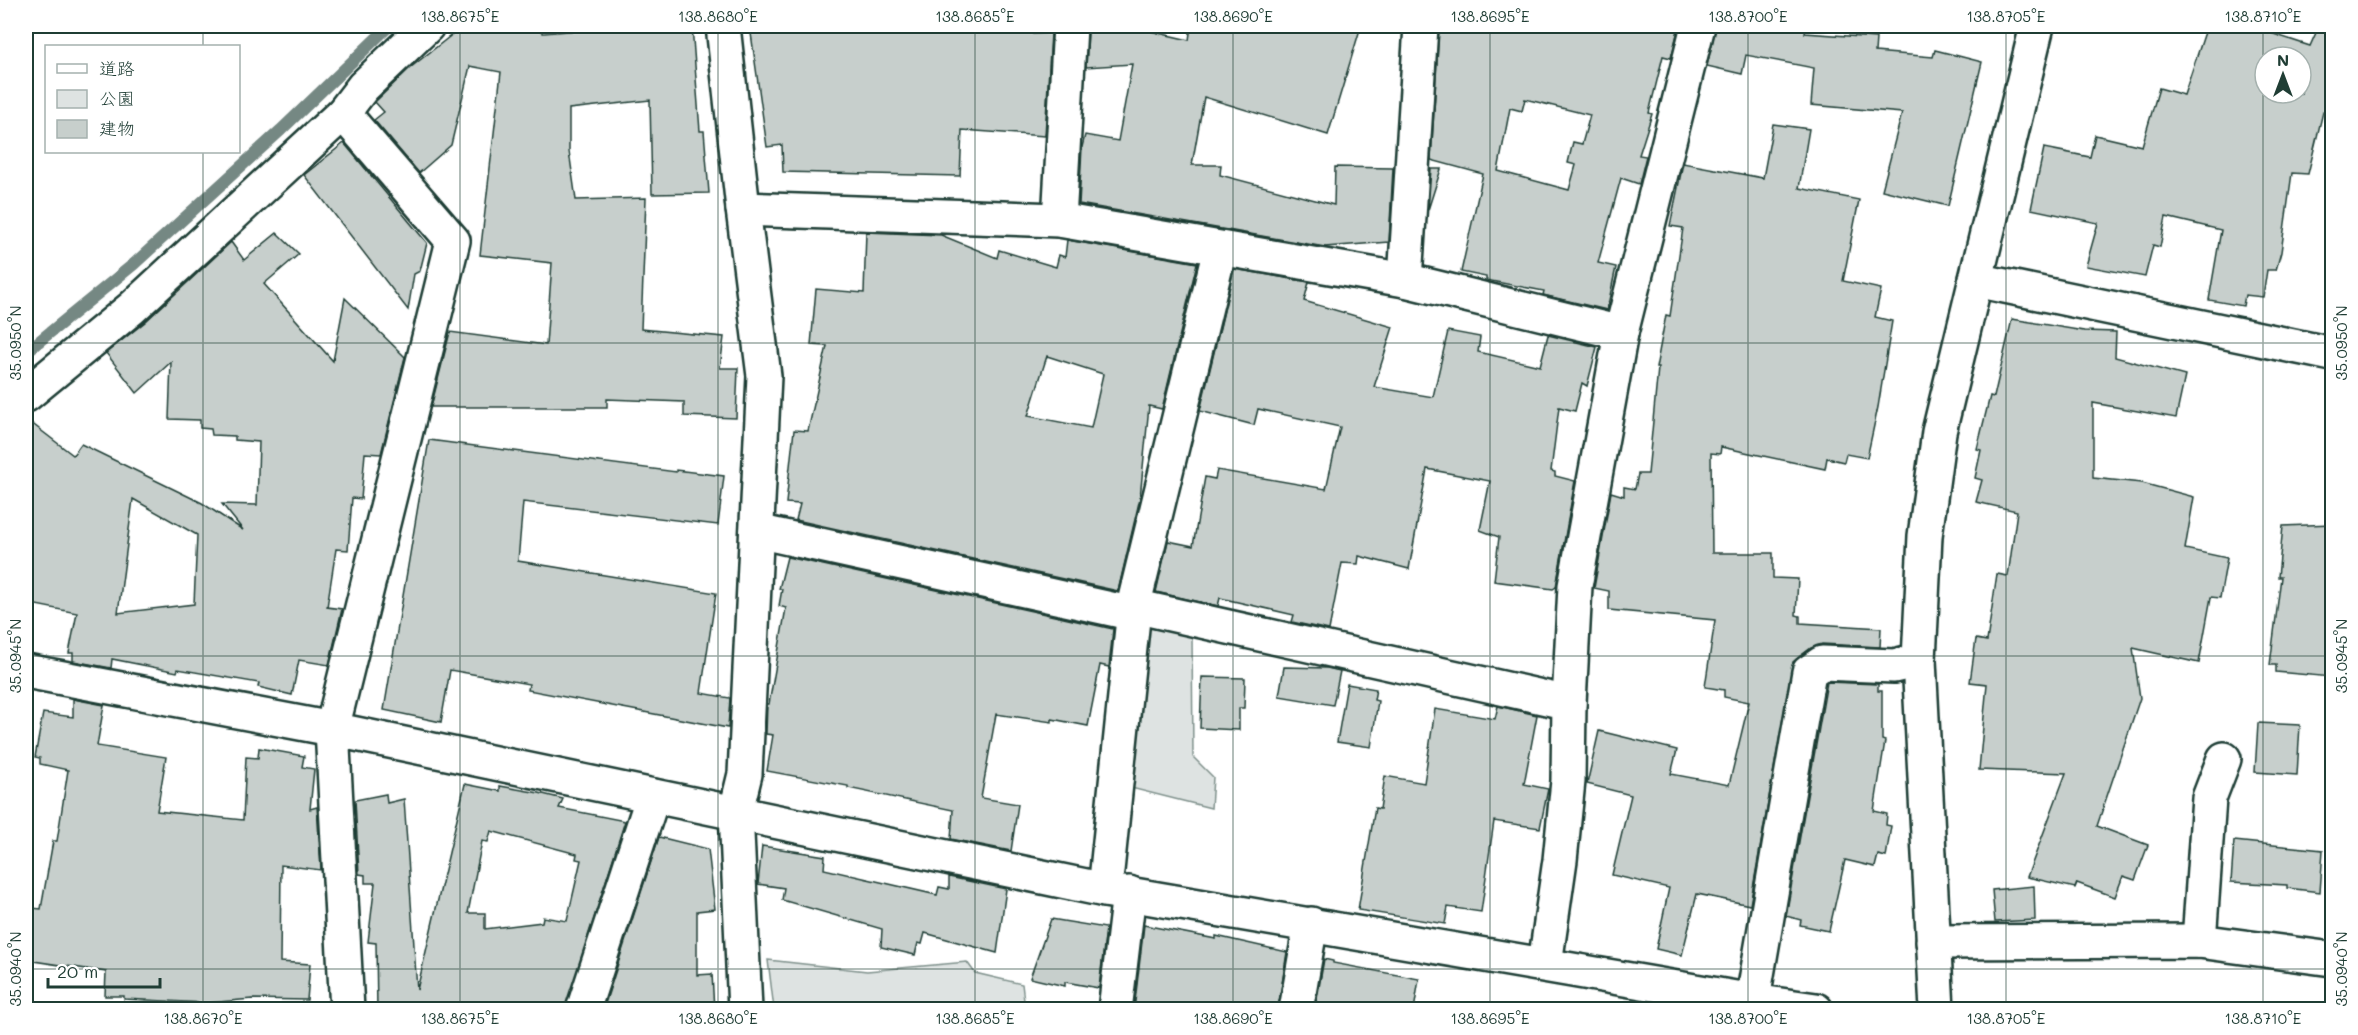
<svg xmlns="http://www.w3.org/2000/svg" width="2358" height="1035" font-family="Mali,'Klee One',sans-serif">
<rect width="100%" height="100%" fill="#fff"/>
<filter id="ink" filterUnits="userSpaceOnUse"><feTurbulence type="fractalNoise" baseFrequency=".0167" numOctaves="2"/><feDisplacementMap in="SourceGraphic" scale="12" xChannelSelector="R" yChannelSelector="G"/><feConvolveMatrix kernelMatrix="1 2 1 2 8 2 1 2 1" color-interpolation-filters="sRGB"/></filter>
<g filter="url(#ink)">
<g fill="#dee3e2" stroke="#7e908b" stroke-width="1.5">
<polygon points="1140,625 1192,635 1193,757 1213,777 1211,808 1131,788"/>
<polygon points="768,960 867,971 967,962 975,973 1022,984 1025,1009 774,1009"/>
</g>
<g fill="none" stroke-linecap="round" stroke-linejoin="round">
<polyline stroke="#758883" stroke-width="12" points="26,352 134,264 281,130 389,26"/>
</g>
<g fill="#c7cfcc" stroke="#1f3d34" stroke-width="1.5" fill-rule="evenodd">
<polygon points="463,26 535,26 543,33 608,28 608,26 692,26 700,131 704,131 709,193 652,194 650,100 569,109 569,151 576,200 646,198 641,329 724,337 720,368 738,368 736,418 684,416 684,402 607,399 607,407 431,407 450,332 546,345 552,263 480,255 501,72 470,66 451,145 419,173 374,120 384,112 375,102 377,100 410,68"/>
<polygon points="750,26 1033,26 1033,34 1051,33 1045,136 962,130 960,176 783,172 782,145 767,147"/>
<polygon points="1191,26 1361,26 1328,135 1204,97 1192,165 1221,165 1220,175 1334,205 1335,167 1393,168 1389,242 1325,247 1079,204 1082,147 1085,135 1118,141 1132,64 1086,67 1088,31 1137,28 1189,40"/>
<path d="M 1439,26 L 1679,26 L 1671,58 L 1663,56 L 1649,113 L 1652,114 L 1639,155 L 1646,156 L 1639,184 L 1621,178 L 1598,263 L 1616,267 L 1607,310 L 1543,295 L 1544,291 L 1486,280 L 1486,277 L 1461,272 L 1483,174 L 1431,160 ZM 1525,99 L 1590,115 L 1582,144 L 1573,142 L 1568,163 L 1576,165 L 1569,190 L 1498,171 L 1510,108 L 1522,111 Z"/>
<polygon points="1716,26 1807,26 1805,33 1876,38 1875,52 1933,57 1935,50 1982,62 1948,206 1882,190 1902,113 1811,105 1814,68 1746,55 1742,74 1707,66"/>
<path d="M 2207,26 L 2249,26 L 2310,46 L 2319,26 L 2332,26 L 2332,116 L 2323,112 L 2308,174 L 2292,173 L 2281,252 L 2276,270 L 2267,270 L 2263,297 L 2245,295 L 2243,306 L 2209,300 L 2221,230 L 2166,217 L 2160,247 L 2153,245 L 2145,277 L 2086,266 L 2098,223 L 2031,209 L 2044,148 L 2090,157 L 2095,135 L 2142,146 L 2159,88 L 2184,95 ZM 2265,57 L 2301,57 L 2301,93 L 2265,93 Z"/>
<polygon points="1773,124 1809,129 1799,188 1859,200 1843,281 1881,289 1875,317 1892,321 1878,407 1867,458 1846,454 1844,462 1827,458 1825,469 1721,447 1720,454 1711,453 1712,553 1773,553 1773,578 1798,579 1796,615 1800,616 1800,623 1881,628 1880,647 1822,644 1811,648 1793,662 1750,905 1697,894 1682,955 1656,949 1669,888 1612,875 1631,795 1587,784 1599,731 1677,750 1671,774 1729,785 1749,702 1724,697 1724,690 1705,687 1715,620 1609,610 1609,591 1594,588 1611,492 1624,496 1624,487 1635,489 1638,474 1648,474 1658,368 1656,368 1666,315 1670,316 1683,228 1670,226 1683,163 1763,178"/>
<polygon points="344,143 427,243 420,271 414,274 408,310 304,175"/>
<polygon points="1431,169 1441,169 1428,210"/>
<path d="M 866,232 L 941,235 L 997,258 L 999,250 L 1056,267 L 1059,255 L 1065,257 L 1067,240 L 1197,263 L 1162,409 L 1149,406 L 1140,498 L 1118,591 L 796,520 L 800,504 L 786,503 L 794,430 L 808,431 L 827,346 L 811,345 L 816,289 L 864,293 ZM 1047,356 L 1103,374 L 1091,428 L 1028,416 Z"/>
<path d="M 277,233 L 299,254 L 264,284 L 333,361 L 345,298 L 405,357 L 381,454 L 365,453 L 361,499 L 352,498 L 348,550 L 336,549 L 327,607 L 342,609 L 329,665 L 299,660 L 292,695 L 258,687 L 259,683 L 178,669 L 177,672 L 112,659 L 111,668 L 73,661 L 73,653 L 69,653 L 77,613 L 26,603 L 26,419 L 73,455 L 81,444 L 202,503 L 243,530 L 222,504 L 257,505 L 259,442 L 235,440 L 235,436 L 212,435 L 211,429 L 200,428 L 200,420 L 169,419 L 171,362 L 137,393 L 106,353 L 145,322 L 231,242 L 244,260 ZM 133,499 L 197,535 L 194,604 L 118,613 Z"/>
<polygon points="1234,269 1309,282 1304,301 1393,327 1374,387 1433,397 1448,331 1480,337 1478,352 1540,366 1548,335 1597,347 1587,386 1582,383 1575,411 1559,407 1551,471 1555,472 1555,476 1575,481 1556,587 1553,589 1494,581 1499,537 1480,530 1490,481 1427,469 1409,569 1359,556 1358,564 1342,563 1329,630 1292,622 1294,615 1220,598 1218,606 1156,592 1168,541 1193,546 1205,477 1215,479 1217,470 1326,489 1340,427 1258,409 1254,425 1200,411"/>
<polygon points="2012,319 2084,331 2116,332 2115,357 2185,376 2176,418 2093,403 2093,478 2142,483 2194,497 2185,549 2227,558 2220,598 2211,597 2199,663 2133,648 2140,698 2097,826 2148,845 2135,880 2123,876 2115,897 2077,883 2075,888 2027,877 2066,773 1979,770 1987,684 1970,682 1976,639 1987,641 1997,574 2008,576 2017,511 1976,502 1982,480 1975,478 1981,450 1977,449 1990,396 1994,397"/>
<polygon points="429,440 676,472 676,470 724,476 718,525 523,502 518,561 716,593 701,693 730,698 728,728 528,690 529,684 450,670 441,722 384,710"/>
<polygon points="2332,524 2332,677 2276,672 2276,665 2270,665 2281,577 2278,577 2283,526"/>
<polygon points="787,557 1113,629 1109,667 1100,665 1088,726 1052,719 1052,722 996,714 981,798 1018,804 1011,851 951,839 953,810 848,788 848,786 767,771 773,735 766,734 767,704 769,704 786,608 779,606 782,589 779,589"/>
<polygon points="1284,667 1327,668 1340,671 1333,705 1279,696"/>
<polygon points="1202,677 1245,678 1244,708 1239,708 1239,730 1200,728"/>
<polygon points="1827,682 1878,684 1878,691 1882,691 1882,740 1885,741 1874,811 1887,814 1886,825 1891,826 1886,857 1878,855 1875,867 1845,860 1829,931 1800,925 1801,920 1786,916"/>
<polygon points="1347,684 1376,689 1374,700 1378,701 1371,747 1337,742"/>
<polygon points="73,699 104,705 97,746 166,757 157,811 243,820 246,757 258,758 259,748 304,756 302,767 314,769 310,809 317,807 321,870 281,865 280,962 310,964 307,1000 252,999 207,1003 124,999 124,996 105,996 106,972 27,960 32,908 41,909 53,841 57,841 68,770 40,764 40,758 35,757 43,713 73,717"/>
<polygon points="1498,706 1537,715 1524,784 1548,789 1540,828 1494,821 1481,912 1448,907 1445,924 1358,910 1375,808 1380,809 1385,776 1424,783 1435,709 1495,719"/>
<polygon points="2258,723 2300,725 2297,775 2255,772"/>
<path d="M 465,784 L 500,791 L 500,786 L 539,793 L 563,799 L 559,808 L 625,821 L 565,1010 L 377,1010 L 376,943 L 368,942 L 375,883 L 365,883 L 365,875 L 359,874 L 355,800 L 386,794 L 387,803 L 404,799 L 417,990 ZM 491,831 L 577,854 L 576,859 L 581,860 L 567,921 L 543,917 L 542,922 L 485,929 L 485,913 L 468,913 L 482,841 L 488,842 Z"/>
<polygon points="659,837 708,849 715,909 697,911 697,975 712,974 714,1010 603,1010"/>
<polygon points="2234,841 2323,850 2320,892 2287,888 2287,885 2231,882"/>
<polygon points="762,846 825,856 824,869 937,895 939,887 949,889 949,877 1006,889 997,953 925,933 922,944 918,943 915,955 881,947 882,929 782,900 784,888 758,884"/>
<polygon points="2034,886 2035,920 1995,922 1992,890"/>
<polygon points="1051,919 1106,928 1099,988 1065,982 1065,986 1030,978"/>
<polygon points="1144,925 1216,939 1216,936 1287,952 1278,1009 1235,1001 1233,1010 1134,1010"/>
<polygon points="1324,959 1333,961 1333,963 1419,979 1414,1010 1315,1010"/>
</g>
<g fill="none" stroke-linecap="round" stroke-linejoin="round">
<g stroke="#1f3d34" stroke-width="38">
<g id="minor">
<polyline points="723,26 743,209 764,376 745,774 736,811 745,1010"/>
<polyline points="343,113 453,241 332,729 347,1010"/>
<polyline points="743,209 1059,220 1405,280 1621,333"/>
<polyline points="1059,220 1070,26"/>
<polyline points="1405,280 1421,26"/>
<polyline points="1976,280 2332,354"/>
<polyline points="26,395 132,308 343,113 363,87 427,26"/>
<polyline points="757,531 1134,614"/>
<polyline points="1134,606 1569,703"/>
<polyline points="26,671 332,729 1105,890 1753,1001 1816,1010"/>
<polyline points="1105,890 1135,599 1220,249"/>
<polyline points="2199,941 2209,798 2224,759"/>
<polyline points="1933,942 2199,941 2332,959"/>
<polyline points="1545,964 1560,860 1568,781 1569,703 1575,586 1621,333 1698,26"/>
<polyline points="583,1010 653,796"/>
<polyline points="1115,1010 1129,893"/>
<polyline points="1296,1010 1311,924"/>
<polyline points="1751,1010 1809,672 1822,663 1894,666 1919,660"/>
<polyline points="1937,1010 1919,660 1925,536 1939,432 2037,26"/>
</g>
</g>
<use href="#minor" stroke="#fff" stroke-width="33"/>
</g>
</g>
<path fill="none" stroke="#1f3d34" stroke-width="1.5" stroke-opacity="0.45" d="M 203,26 L 203,46M 460,26 L 460,1010M 718,26 L 718,1010M 975,26 L 975,1010M 1233,26 L 1233,1010M 1490,26 L 1490,1010M 1748,26 L 1748,1010M 2006,26 L 2006,1010M 2263,26 L 2263,1010M 26,29 L 2332,29M 203,152 L 203,1010M 26,343 L 2332,343M 26,656 L 2332,656M 26,969 L 2332,969"/>
<rect width="2358" height="1035" fill="none" stroke="#fff" stroke-width="66"/>
<rect x="45" y="45" width="195" height="108" fill="#ffffff" stroke="#a5b1ae" stroke-width="1.5"/>
<rect x="57" y="64" width="30" height="9" fill="#ffffff" stroke="#a5b1ae" stroke-width="1.5"/>
<text x="99" y="75" font-size="18" fill="#1f3d34">道路</text>
<rect x="57" y="90" width="30" height="18" fill="#dee3e2" stroke="#a5b1ae" stroke-width="1.5"/>
<text x="99" y="105" font-size="18" fill="#1f3d34">公園</text>
<rect x="57" y="120" width="30" height="18" fill="#c7cfcc" stroke="#a5b1ae" stroke-width="1.5"/>
<text x="99" y="135" font-size="18" fill="#1f3d34">建物</text>
<g transform="translate(2283 75)"><circle r="28" fill="#ffffff" stroke="#a5b1ae" stroke-width="1.5"/>
<path d="M0-4.5L10 22L0 15L-10 22Z" fill="#1f3d34"/>
<text y="-9" font-size="16" font-weight="bold" text-anchor="middle" fill="#1f3d34">N</text>
</g>
<path d="M48 978v9h112v-9" fill="none" stroke="#1f3d34" stroke-width="3"/>
<text x="57" y="978" font-size="18" fill="#1f3d34" stroke="#ffffff" stroke-width="4.5" paint-order="stroke">20 m</text>
<rect x="33" y="33" width="2292" height="969" fill="none" stroke="#1f3d34" stroke-width="2"/>
<g font-size="15" text-anchor="middle" fill="#1f3d34">
<text x="460" y="22">138.8675°E</text>
<text x="718" y="22">138.8680°E</text>
<text x="975" y="22">138.8685°E</text>
<text x="1233" y="22">138.8690°E</text>
<text x="1490" y="22">138.8695°E</text>
<text x="1748" y="22">138.8700°E</text>
<text x="2006" y="22">138.8705°E</text>
<text x="2263" y="22">138.8710°E</text>
<text transform="translate(16 343) rotate(-90)" y="5">35.0950°N</text>
<text transform="translate(2342 343) rotate(-90)" y="5">35.0950°N</text>
<text transform="translate(16 656) rotate(-90)" y="5">35.0945°N</text>
<text transform="translate(2342 656) rotate(-90)" y="5">35.0945°N</text>
<text transform="translate(16 969) rotate(-90)" y="5">35.0940°N</text>
<text transform="translate(2342 969) rotate(-90)" y="5">35.0940°N</text>
<text x="203" y="1024">138.8670°E</text>
<text x="460" y="1024">138.8675°E</text>
<text x="718" y="1024">138.8680°E</text>
<text x="975" y="1024">138.8685°E</text>
<text x="1233" y="1024">138.8690°E</text>
<text x="1490" y="1024">138.8695°E</text>
<text x="1748" y="1024">138.8700°E</text>
<text x="2006" y="1024">138.8705°E</text>
<text x="2263" y="1024">138.8710°E</text>
</g>
</svg>
